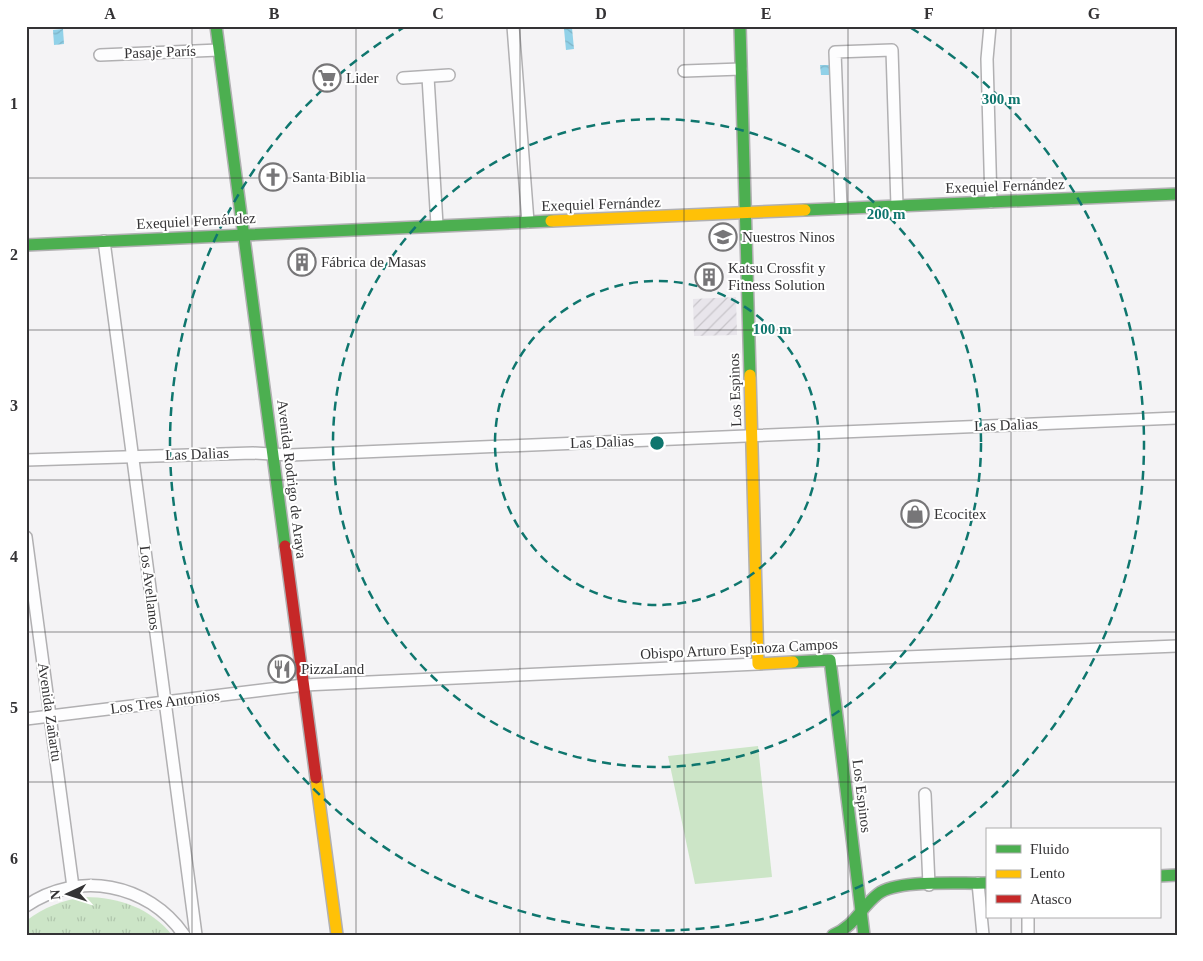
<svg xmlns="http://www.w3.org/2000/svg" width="1203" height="961" font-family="'Times New Roman',serif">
<defs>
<pattern id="industrial-furrows" width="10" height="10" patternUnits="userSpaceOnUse" patternTransform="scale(1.25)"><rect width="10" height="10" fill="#e8e5eb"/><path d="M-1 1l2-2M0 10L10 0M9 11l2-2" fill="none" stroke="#c8c5ca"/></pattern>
<pattern id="park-tufts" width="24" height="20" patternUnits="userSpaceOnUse" patternTransform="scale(1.25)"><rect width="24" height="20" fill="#cce5c7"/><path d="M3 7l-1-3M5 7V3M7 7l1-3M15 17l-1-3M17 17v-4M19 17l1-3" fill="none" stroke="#b0c5ac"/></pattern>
<pattern id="water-waves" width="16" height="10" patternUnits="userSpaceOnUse" patternTransform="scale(1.25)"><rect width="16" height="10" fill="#91d1e8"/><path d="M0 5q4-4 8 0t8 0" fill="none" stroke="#7eb4c8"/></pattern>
</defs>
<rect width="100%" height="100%" fill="#f4f3f5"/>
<polygon fill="#e8e5eb" points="833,26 914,26 914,27 834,29"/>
<polygon fill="url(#industrial-furrows)" points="736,297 737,335 694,336 693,299"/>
<polygon fill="#cce5c7" points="758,746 772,877 695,884 668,756"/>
<path fill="url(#park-tufts)" d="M 85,897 C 119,897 150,908 172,935 L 26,935 L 26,921 C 44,907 63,900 85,897 Z"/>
<g fill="url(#water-waves)">
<polygon points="572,28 574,49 566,50 564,29"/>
<polygon points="63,29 64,44 54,45 53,30"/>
<polygon points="820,65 833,65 833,75 821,75"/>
</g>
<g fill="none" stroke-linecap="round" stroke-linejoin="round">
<g stroke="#b1b0b2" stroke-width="14">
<g id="street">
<polyline points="513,26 528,222"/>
<polyline points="990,26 987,59 991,202"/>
<polyline points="100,55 219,50"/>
<polyline points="684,71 741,69"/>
<polyline points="428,77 437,225"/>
<polyline points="403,78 449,75"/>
<polyline points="841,208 835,52 892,50 897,206"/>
<polyline points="104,241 196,935"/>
<polyline points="26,460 253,453 290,455 1177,418"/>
<polyline points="26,537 73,887"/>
<polyline points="830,660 1177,646"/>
<polyline points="26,719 304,685 758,664"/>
<polyline points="925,794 929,885"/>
<polyline points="978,883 983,935"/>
<path d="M 26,906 C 78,870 148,883 184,935"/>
<polyline points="1028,917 1028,935"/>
</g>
</g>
<g stroke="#b1b0b2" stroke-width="14">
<g id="fast">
<polyline points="216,26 285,546"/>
<polyline points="740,26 750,375"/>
<polyline points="805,210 1177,194"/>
<polyline points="26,245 551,221"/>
<polyline points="793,662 830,660 864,935"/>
<polyline points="1159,876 1177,875"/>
<path d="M 833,935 C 854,927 861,907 878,894 C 897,879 961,884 987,883"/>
</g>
</g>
<g stroke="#b1b0b2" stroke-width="14">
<g id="slow">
<polyline points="551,221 805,210"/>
<polyline points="750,375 758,664 793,662"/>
<polyline points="316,778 337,935"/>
</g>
</g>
<g stroke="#b1b0b2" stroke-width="14">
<polyline id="jam" points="285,546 316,778"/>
</g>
<use href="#street" stroke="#fdfdfe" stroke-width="11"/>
<use href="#fast" stroke="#4caf50" stroke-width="11"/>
<use href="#slow" stroke="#ffc107" stroke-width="11"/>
<use href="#jam" stroke="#c62828" stroke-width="11"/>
</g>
<path fill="none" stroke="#343335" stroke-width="1" stroke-opacity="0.55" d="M 192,26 L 192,935M 356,26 L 356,935M 520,26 L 520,935M 684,26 L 684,935M 848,26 L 848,935M 1011,26 L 1011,830M 26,178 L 1177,178M 26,330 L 1177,330M 26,480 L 1177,480M 26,632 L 1177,632M 26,782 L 1177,782M 1011,917 L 1011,935"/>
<g fill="none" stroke="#0f766e" stroke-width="2.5" stroke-dasharray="9 6">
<circle cx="657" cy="443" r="162"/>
<circle cx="657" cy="443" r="324"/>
<path d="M911 28A487 487 0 1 1 403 28"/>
</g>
<defs>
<g id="supermarket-ring" transform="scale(1.4375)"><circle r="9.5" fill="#fff" stroke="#777678" stroke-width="1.5"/><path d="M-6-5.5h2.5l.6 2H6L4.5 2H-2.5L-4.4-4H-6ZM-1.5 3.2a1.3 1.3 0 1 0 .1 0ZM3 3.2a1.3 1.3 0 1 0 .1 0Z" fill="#777678"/></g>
<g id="church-ring" transform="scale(1.4375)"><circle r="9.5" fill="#fff" stroke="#777678" stroke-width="1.5"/><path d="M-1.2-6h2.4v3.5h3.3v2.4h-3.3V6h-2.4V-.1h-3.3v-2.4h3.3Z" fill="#777678"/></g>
<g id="school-ring" transform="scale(1.4375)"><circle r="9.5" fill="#fff" stroke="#777678" stroke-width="1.5"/><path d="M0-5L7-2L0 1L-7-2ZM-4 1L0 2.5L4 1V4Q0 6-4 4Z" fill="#777678"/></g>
<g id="building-ring" transform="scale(1.4375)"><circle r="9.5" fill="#fff" stroke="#777678" stroke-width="1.5"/><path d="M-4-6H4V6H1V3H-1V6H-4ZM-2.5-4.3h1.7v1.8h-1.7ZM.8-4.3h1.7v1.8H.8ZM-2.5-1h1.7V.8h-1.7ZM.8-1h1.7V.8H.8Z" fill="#777678"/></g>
<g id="shop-ring" transform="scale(1.4375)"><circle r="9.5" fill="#fff" stroke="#777678" stroke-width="1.5"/><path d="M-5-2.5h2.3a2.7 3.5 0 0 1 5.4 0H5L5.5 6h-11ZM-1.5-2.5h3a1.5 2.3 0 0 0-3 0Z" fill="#777678"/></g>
<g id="restaurant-ring" transform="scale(1.4375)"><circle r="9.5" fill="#fff" stroke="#777678" stroke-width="1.5"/><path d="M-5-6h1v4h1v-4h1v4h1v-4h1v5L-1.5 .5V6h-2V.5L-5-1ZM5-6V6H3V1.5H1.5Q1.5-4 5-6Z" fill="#777678"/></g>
</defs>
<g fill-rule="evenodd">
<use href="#supermarket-ring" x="327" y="78"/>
<use href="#church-ring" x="273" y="177"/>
<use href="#school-ring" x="723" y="237"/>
<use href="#building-ring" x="302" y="262"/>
<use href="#building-ring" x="709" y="277"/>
<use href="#shop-ring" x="915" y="514"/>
<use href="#restaurant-ring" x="282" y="669"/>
</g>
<g text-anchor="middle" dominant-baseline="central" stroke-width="4" stroke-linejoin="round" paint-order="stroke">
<g font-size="15" fill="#343335" stroke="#fff">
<text transform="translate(160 52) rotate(-2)">Pasaje París</text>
<text transform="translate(1005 186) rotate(-2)">Exequiel Fernández</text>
<text transform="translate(601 204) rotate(-2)">Exequiel Fernández</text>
<text transform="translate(196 221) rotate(-3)">Exequiel Fernández</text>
<text transform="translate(735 390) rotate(-92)">Los Espinos</text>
<text transform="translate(1006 425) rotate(-2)">Las Dalias</text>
<text transform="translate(602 442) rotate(-2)">Las Dalias</text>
<text transform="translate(197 454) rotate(-2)">Las Dalias</text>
<text transform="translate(292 479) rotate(83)">Avenida Rodrigo de Araya</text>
<text transform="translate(150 588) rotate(83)">Los Avellanos</text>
<text transform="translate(739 649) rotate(-3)">Obispo Arturo Espinoza Campos</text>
<text transform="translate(165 702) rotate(-7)">Los Tres Antonios</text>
<text transform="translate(50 712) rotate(82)">Avenida Zañartu</text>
<text transform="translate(862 796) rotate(83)">Los Espinos</text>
</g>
<g font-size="15" fill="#343335" stroke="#fff" text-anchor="start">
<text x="346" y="78">Lider</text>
<text x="292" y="177">Santa Biblia</text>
<text x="742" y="237">Nuestros Ninos</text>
<text x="321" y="262">Fábrica de Masas</text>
<text x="728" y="268">Katsu Crossfit y<tspan x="728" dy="17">Fitness Solution</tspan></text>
<text x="934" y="514">Ecocitex</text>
<text x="301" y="669">PizzaLand</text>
</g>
</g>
<circle cx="657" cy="443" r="8" fill="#0f766e" stroke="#fff" stroke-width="2.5"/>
<g font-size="15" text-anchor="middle" font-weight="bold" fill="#0f766e" stroke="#fff" stroke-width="4" stroke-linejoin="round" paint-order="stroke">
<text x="1001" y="104">300 m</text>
<text x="886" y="219">200 m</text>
<text x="772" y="334">100 m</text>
</g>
<rect width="1203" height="961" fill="none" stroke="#ffffff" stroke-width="55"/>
<rect x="986" y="828" width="175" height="90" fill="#ffffff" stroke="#aeadae"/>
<rect x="996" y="845" width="25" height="8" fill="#4caf50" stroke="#aeadae"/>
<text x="1030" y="854" font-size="15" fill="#343335">Fluido</text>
<rect x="996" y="870" width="25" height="8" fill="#ffc107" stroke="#aeadae"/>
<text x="1030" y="878" font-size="15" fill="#343335">Lento</text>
<rect x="996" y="895" width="25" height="8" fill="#c62828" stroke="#aeadae"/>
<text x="1030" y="904" font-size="15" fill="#343335">Atasco</text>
<g transform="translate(68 894) rotate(266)" stroke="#ffffff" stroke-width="4" paint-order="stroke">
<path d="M0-4L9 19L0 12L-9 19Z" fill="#343335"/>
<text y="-8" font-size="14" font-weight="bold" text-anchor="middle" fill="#343335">N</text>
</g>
<rect x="28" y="28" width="1148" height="906" fill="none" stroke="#343335" stroke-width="2"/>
<g font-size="16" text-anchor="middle" font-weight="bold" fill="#343335">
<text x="110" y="19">A</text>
<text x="274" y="19">B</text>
<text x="438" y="19">C</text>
<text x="601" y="19">D</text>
<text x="766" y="19">E</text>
<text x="929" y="19">F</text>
<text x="1094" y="19">G</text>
<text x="14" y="109">1</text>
<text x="14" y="260">2</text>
<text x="14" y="411">3</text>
<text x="14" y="562">4</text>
<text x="14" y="713">5</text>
<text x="14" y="864">6</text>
</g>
</svg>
